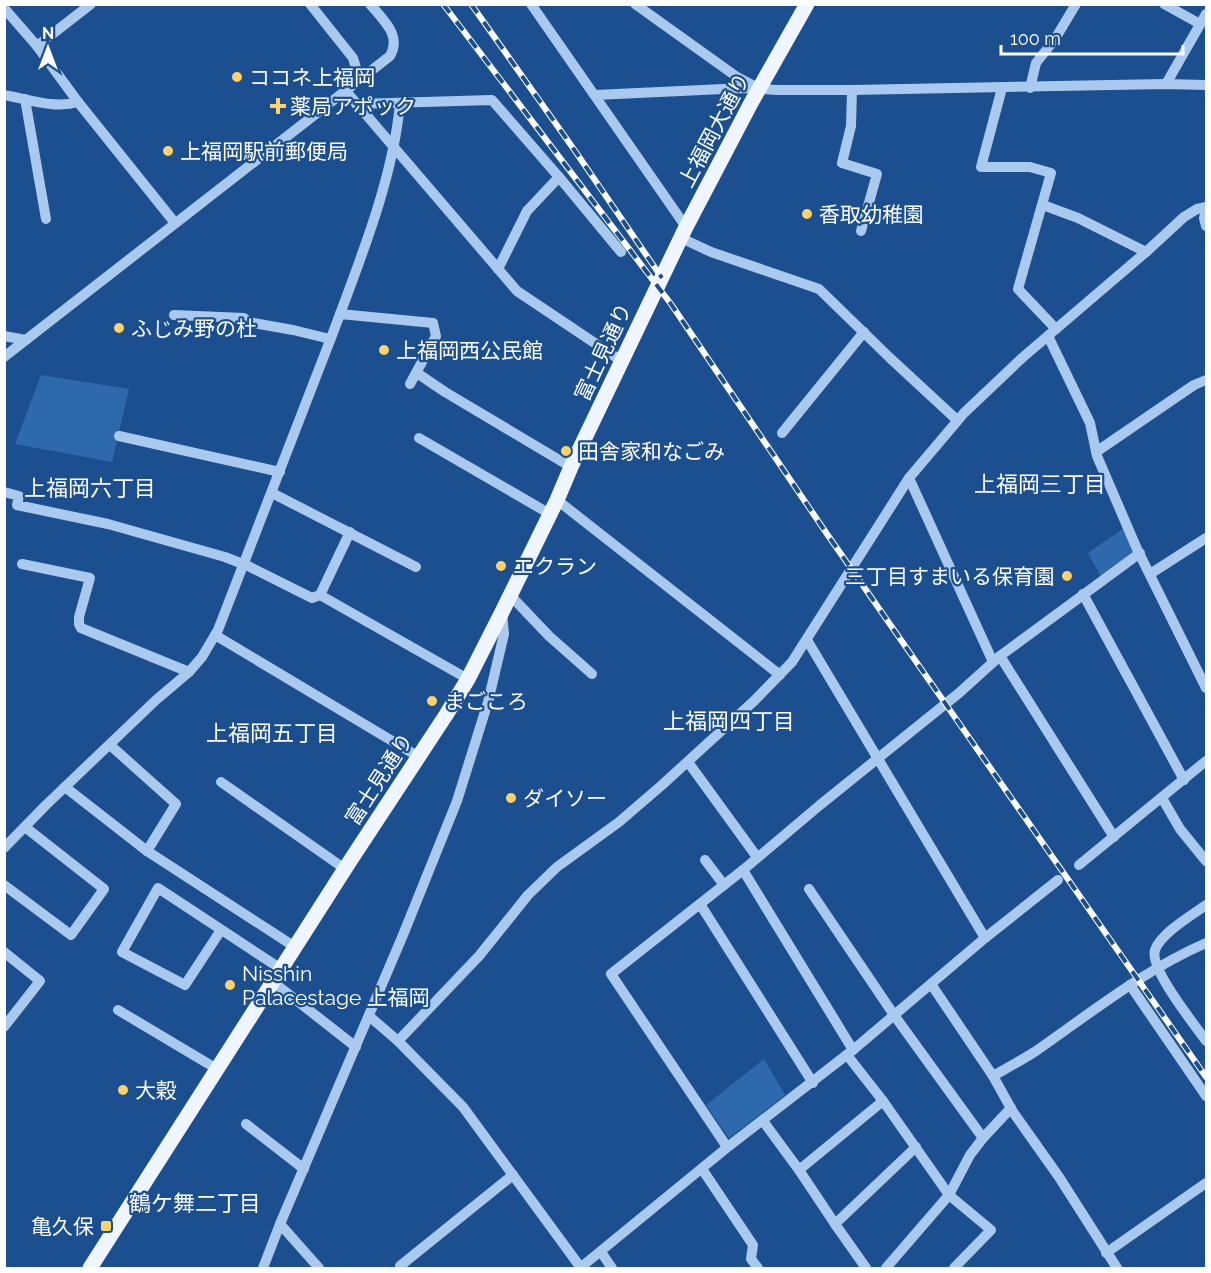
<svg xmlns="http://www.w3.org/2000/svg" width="1211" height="1273" font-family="Raleway,'Noto Sans JP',sans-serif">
<rect width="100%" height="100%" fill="#1b4f8f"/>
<g fill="#2e69ad">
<polygon points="41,375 129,389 112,462 15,444"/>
<polygon points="1124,528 1134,551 1101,577 1088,553"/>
<polygon points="764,1059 785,1095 729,1138 706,1105"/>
</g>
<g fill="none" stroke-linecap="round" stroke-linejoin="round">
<g stroke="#a9c9ee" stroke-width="10">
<polyline points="310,4 353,58 356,68 349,85"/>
<polyline points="531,4 686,227"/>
<polyline points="635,4 737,77 754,86"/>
<polyline points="1164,4 1200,24"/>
<polyline points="4,8 37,46 91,4"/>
<polyline points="37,46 78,102 175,223"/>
<polyline points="1166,84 1206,14"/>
<polyline points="1002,88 981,167 1030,167 1051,173 1018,289 1056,329"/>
<polyline points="1030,88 1036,63 1055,39 1076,4"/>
<polyline points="345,90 517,291 623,362"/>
<polyline points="852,90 851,126 842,163 877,174 861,231"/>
<path d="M 4,95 C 28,99 54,109 78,102"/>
<polyline points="595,95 745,88 777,90 852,90 1166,84 1206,85"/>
<polyline points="25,99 46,219"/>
<polyline points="356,104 492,100 559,177 621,252"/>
<polyline points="1043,205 1078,218 1146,252"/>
<polyline points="1206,210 1204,218 1206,226"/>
<polyline points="681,238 711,252 819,289 890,358 957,420"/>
<polyline points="498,269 527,211 559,177"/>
<polyline points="340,314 433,323 436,336 410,384"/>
<polyline points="174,315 244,318 248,322 293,330 330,339"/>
<polyline points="4,336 26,340"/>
<polyline points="1048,336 1090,423 1097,456 1137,549 1206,688"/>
<path d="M 4,357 L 390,56 C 402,35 383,20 370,4"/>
<polyline points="417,373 445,392 571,467"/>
<polyline points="782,433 864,332"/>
<polyline points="119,436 280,472"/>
<polyline points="419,438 550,514"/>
<polyline points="1096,452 1194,385 1206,380"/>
<polyline points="909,478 993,662"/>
<polyline points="4,492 19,496 17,505 108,524 225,557 248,566 312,598 320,595 350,532"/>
<polyline points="272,493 416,567"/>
<polyline points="557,500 780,675"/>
<polyline points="22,564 90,578 79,617 79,624 81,628 189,672"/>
<polyline points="1150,574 1206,538"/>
<polyline points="1083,594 1184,780"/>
<polyline points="320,595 468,679"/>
<polyline points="510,595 549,636 592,674"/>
<polyline points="215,635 419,757"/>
<polyline points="807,640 985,938"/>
<polyline points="1000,656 1114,837"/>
<polyline points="110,745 176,804 147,851"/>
<polyline points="688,762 757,857"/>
<polyline points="221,782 345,869"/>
<polyline points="65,787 147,851 295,947"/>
<polyline points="1162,798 1180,829 1206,861"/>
<path d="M 4,848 L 46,805 L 156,700 L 189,672 L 202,657 L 218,630 C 256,532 294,435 331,338 C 358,265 393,181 400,103"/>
<polyline points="705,860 724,885"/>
<polyline points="1079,865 1206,761"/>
<polyline points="743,870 853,1050"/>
<polyline points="4,885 71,935 104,889 25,827"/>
<polyline points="809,889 894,1015 983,1138 970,1155 949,1195 886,1268"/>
<polyline points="700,904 813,1083"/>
<path d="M 1206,905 C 1192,915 1161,933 1155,950 C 1149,969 1195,1025 1206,1041"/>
<polyline points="221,930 185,985 122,952 158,888 281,969"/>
<polyline points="4,952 40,981 4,1027"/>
<polyline points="273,982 356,1047"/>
<path d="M 931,984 L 993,1076 C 1007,1068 1022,1060 1036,1051 C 1092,1012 1144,970 1206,943"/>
<polyline points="1130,985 1206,1096"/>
<polyline points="118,1010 217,1069"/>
<polyline points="369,1016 398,1041 463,1107 581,1268"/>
<polyline points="398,1041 479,956 528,895 557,867 619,822 662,785 754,701 792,662 909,478 964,413 1022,358 1146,252 1184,217 1197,209 1206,207"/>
<polyline points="847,1055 883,1101 949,1195 991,1230 954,1268"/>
<polyline points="993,1076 1013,1112 1059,1177 1117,1268"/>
<polyline points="763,1121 799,1170 835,1224 916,1147"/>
<polyline points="246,1124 304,1169"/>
<polyline points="983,1138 1011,1108"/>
<polyline points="727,1147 611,974 743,870 820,805 959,693 1000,656 1140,553"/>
<polyline points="702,1169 753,1245 751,1259 758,1268"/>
<polyline points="799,1170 883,1101"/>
<polyline points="280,1224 319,1268"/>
<polyline points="835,1224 866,1268"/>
<polyline points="601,1252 612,1268"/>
<polyline points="1106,1253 1206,1183"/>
<polyline points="263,1268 280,1224 403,935 457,801 488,702 504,634 502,613"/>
<polyline points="402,1268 400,1266 513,1175"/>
<polyline points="580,1268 729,1146 853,1050 985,938 1058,880"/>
</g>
<polyline stroke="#f0f6ff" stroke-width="15" points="90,1268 350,861 446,715 468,679 502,612 557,500 571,467 686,227 751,103 807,4"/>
<g stroke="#fff" stroke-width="6">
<g id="rail">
<polyline points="443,4 671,304 827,534 1206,1077"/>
<polyline points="471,4 573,148 662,278"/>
</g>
</g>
<use href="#rail" stroke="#1b4f8f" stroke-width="4" stroke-dasharray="11" stroke-linecap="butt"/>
</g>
<g fill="#ffd166" stroke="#1b4f8f" stroke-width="2">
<circle cx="237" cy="77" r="6"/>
<path d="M275 97h6v6h6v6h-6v6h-6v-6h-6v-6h6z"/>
<circle cx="168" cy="151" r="6"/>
<circle cx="807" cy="214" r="6"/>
<circle cx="119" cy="328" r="6"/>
<circle cx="384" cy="350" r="6"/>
<circle cx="566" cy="451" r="6"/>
<circle cx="501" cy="566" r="6"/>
<circle cx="1067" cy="576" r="6"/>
<circle cx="432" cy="701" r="6"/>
<circle cx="511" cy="798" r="6"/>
<circle cx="230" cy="985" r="6"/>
<circle cx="123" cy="1090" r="6"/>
<rect x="100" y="1220" width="12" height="12" rx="3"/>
</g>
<g text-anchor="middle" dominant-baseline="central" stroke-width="4.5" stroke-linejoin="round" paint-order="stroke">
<g font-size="21" fill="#fff" stroke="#1b4f8f" text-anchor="start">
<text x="249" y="77">ココネ上福岡</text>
<text x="290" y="106">薬局アポック</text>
<text x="180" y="151">上福岡駅前郵便局</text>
<text x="819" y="214">香取幼稚園</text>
<text x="131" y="328">ふじみ野の杜</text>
<text x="396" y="350">上福岡西公民館</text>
<text x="578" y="451">田舎家和なごみ</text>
<text x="513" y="566">エクラン</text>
<text x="1055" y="576" text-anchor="end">三丁目すまいる保育園</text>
<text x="444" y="701">まごころ</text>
<text x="523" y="798">ダイソー</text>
<text x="242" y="973">Nisshin<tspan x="242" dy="24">Palacestage 上福岡</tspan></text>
<text x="135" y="1090">大穀</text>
<text x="94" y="1226" text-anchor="end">亀久保</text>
</g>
<g font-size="21" fill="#fff" stroke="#1b4f8f">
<text transform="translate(714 130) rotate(-62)">上福岡大通り</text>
<text transform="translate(603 352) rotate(-65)">富士見通り</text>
<text transform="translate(379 779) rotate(-57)">富士見通り</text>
</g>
<g font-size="22" fill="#fff" stroke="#1b4f8f">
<text x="1040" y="484">上福岡三丁目</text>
<text x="90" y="488">上福岡六丁目</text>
<text x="729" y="721">上福岡四丁目</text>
<text x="272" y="733">上福岡五丁目</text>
<text x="195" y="1203">鶴ケ舞二丁目</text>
</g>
</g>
<rect width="1211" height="1273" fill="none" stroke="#ffffff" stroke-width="12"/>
<g transform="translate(48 48)" stroke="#1b4f8f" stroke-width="4.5" paint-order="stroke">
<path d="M0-4.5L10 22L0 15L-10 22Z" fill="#ffffff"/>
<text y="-9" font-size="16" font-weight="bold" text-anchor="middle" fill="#ffffff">N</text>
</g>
<path d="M1001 45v9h182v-9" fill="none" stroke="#ffffff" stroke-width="3"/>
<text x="1010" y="45" font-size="18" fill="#ffffff" stroke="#1b4f8f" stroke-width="4.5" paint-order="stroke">100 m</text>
</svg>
